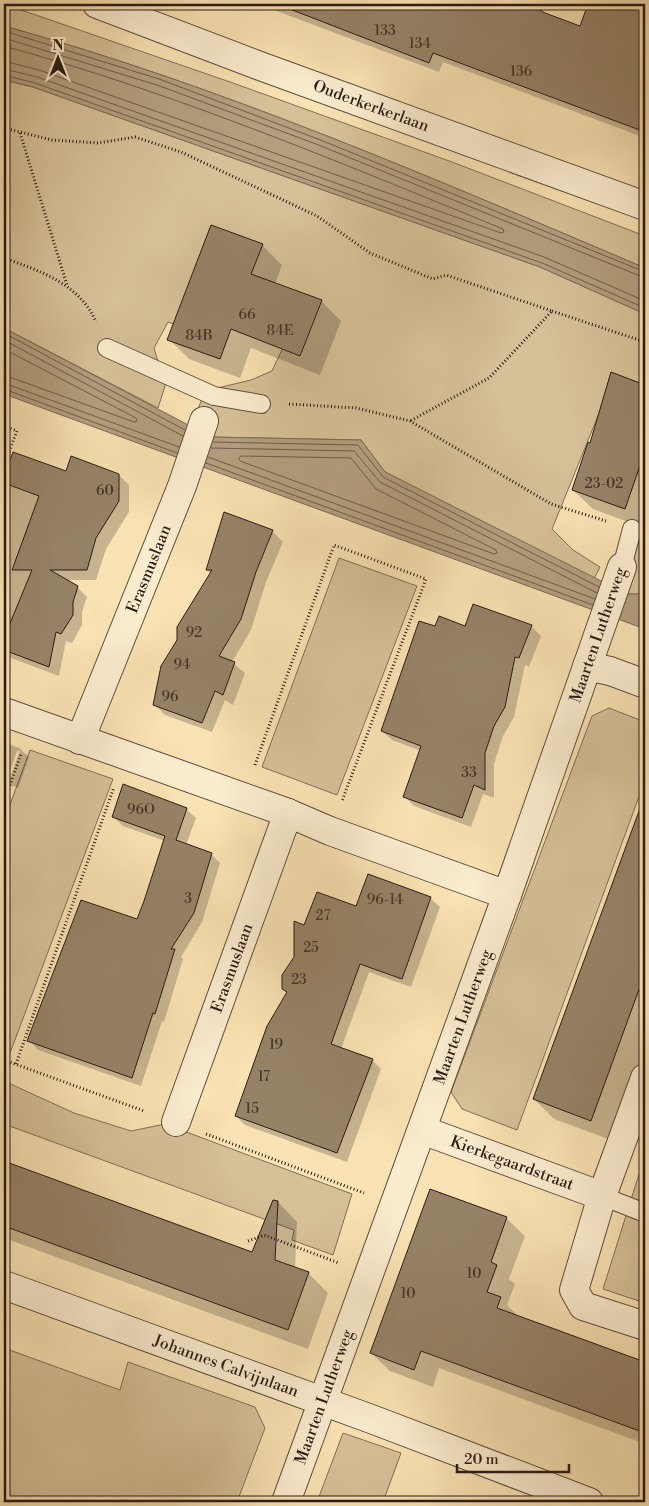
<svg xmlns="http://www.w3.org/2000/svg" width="649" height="1506" font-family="'Libre Bodoni',serif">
<rect width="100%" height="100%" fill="#f9e2b3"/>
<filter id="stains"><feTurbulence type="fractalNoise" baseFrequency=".004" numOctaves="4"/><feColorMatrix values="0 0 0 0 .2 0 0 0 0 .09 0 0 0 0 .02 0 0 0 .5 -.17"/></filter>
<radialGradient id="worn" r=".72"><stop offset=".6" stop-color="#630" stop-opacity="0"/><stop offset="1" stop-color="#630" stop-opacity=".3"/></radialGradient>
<g fill="#d6c098" stroke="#806e56">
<path d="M 4,4 L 233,83 L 452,162 L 645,236 L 645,268 C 435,179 224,87 4,26 Z"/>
<polygon points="4,80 33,87 540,267 645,314 645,387 615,374 552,529 573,550 600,567 594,579 385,472 361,440 211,437 191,427 205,391 251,380 272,371 288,337 229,314 218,340 168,322 154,348 165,386 158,408 4,328"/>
<polygon points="645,542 645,594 627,594 637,543"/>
<polygon points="339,558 417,586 337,795 262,767"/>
<polygon points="609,708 645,722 645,780 517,1130 462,1109 451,1092 592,716"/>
<polygon points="30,750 113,779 10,1053 4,1057 4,821"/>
<polygon points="4,1081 74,1113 131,1131 165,1124 352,1194 333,1255 292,1240 294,1230 4,1124"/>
<polygon points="645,1155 645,1303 603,1289"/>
<polygon points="4,1348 120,1390 128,1362 255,1407 265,1428 237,1502 4,1502"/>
<polygon points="343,1433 401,1453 383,1502 317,1502"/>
</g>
<g fill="#b39e7d" stroke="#7d6a53">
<path d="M 4,26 C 224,87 435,179 645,268 L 645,314 L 540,267 L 33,87 L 4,80 Z"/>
<polygon points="4,328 211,437 361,440 385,472 627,594 645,594 645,629 4,394"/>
</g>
<g fill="#0003">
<polygon points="258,4 523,4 581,27 589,4 613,4 645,15 645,138 443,62 439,72"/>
<polygon points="262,245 282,265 275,284 321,301 341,321 320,375 251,348 240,378 189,359 169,339"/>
<polygon points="612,374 645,386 644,528 593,509 573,490 591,444"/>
<polygon points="14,454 67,472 119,475 129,485 129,512 106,549 96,580 65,580 77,587 87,597 82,612 82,625 72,643 66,641 59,676 11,658 4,651 4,642 12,622 4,619 4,480"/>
<polygon points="225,514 272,531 283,542 266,582 251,630 232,662 245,673 233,705 225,700 212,732 165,715 155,705 178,641 211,574 207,570"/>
<polygon points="531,626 541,636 529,667 525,665 514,717 503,736 494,764 494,798 483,794 471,827 414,806 404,796 421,751 392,740 382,731 436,628"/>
<polygon points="4,742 19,748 29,757 18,788 8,784 20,751 17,751 6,783 4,783"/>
<polygon points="645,796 645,1046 611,1140 554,1119 534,1099"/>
<polygon points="186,809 196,818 186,845 211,854 220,863 202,922 181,957 183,959 164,1022 162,1021 141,1086 38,1050 29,1040 138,921 165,841 123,826 114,817"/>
<polygon points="430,898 440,907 411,987 369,972 341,1049 372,1060 381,1069 347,1162 245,1125 236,1116 288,993 284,989 305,926 356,908"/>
<polygon points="4,1162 253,1253 278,1202 297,1222 295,1268 308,1273 328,1293 308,1349 4,1238"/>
<polygon points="506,1218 525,1236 509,1279 515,1284 507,1305 519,1317 630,1358 645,1373 645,1386 641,1399 645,1401 645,1444 439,1368 433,1387 390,1371 371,1353"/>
</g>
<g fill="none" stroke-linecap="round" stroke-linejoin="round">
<g stroke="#6f5c48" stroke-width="1">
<polyline points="4,31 159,79 318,139 645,272"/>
<polyline points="4,38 157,85 316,144 645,278"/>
<path d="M 4,46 C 175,93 339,162 503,229 L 504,232 L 501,233 L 39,70 L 4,61"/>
<polyline points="4,69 37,77 544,257 645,301"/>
<polyline points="4,75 35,83 542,263 645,308"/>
<polyline points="4,333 185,430"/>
<polyline points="4,340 183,436"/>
<polyline points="4,349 136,418 137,421 134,422 4,375"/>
<polyline points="4,383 179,447"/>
<polyline points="4,389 177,453"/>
<polyline points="213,442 358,445 383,477 599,587"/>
<polyline points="211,448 354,451 380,482 597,593"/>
<polygon points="241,456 351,458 376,489 496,550 497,553 494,554 240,461 239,459"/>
<polyline points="208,457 595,599"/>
<polyline points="206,463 593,605"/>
</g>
</g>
<g fill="#968267" stroke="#2b1b14">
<polygon points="282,4 529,4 545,13 580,26 588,4 645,4 645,132 433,53 429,63 282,6"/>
<polygon points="211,225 263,244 251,274 322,300 300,356 231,329 220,359 167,340"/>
<polygon points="611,372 645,385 645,451 625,509 572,490 588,442 590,443"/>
<polygon points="13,452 66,471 71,456 119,474 119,501 96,538 87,570 50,570 78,586 73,602 73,615 61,634 56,632 49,667 4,650 4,638 32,570 12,570 39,496 4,483 4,476"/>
<polygon points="224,512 273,530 256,572 241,619 219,656 235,662 223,695 215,691 202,723 153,705 161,666 177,640 177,627 212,570 206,570"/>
<polygon points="473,604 532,625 519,658 515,657 505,707 494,726 485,753 485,790 474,785 462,818 403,797 421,746 381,731 419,621 435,626 439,616 465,626"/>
<polygon points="123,784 187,808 176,840 212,853 194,913 171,949 175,949 155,1014 153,1013 132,1078 27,1041 81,900 137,919 144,901 165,836 112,817"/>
<polygon points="642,803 645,803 645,973 591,1121 533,1099"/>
<polygon points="368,874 431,897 402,979 360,964 331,1044 373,1059 337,1153 235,1116 267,1026 287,992 282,989 282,975 294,957 294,921 304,925 317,892 356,906"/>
<polygon points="4,1161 252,1252 273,1200 278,1201 275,1260 309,1272 288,1330 4,1226"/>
<polygon points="430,1189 507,1217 491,1262 497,1265 487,1292 501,1297 497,1308 645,1362 645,1433 421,1351 414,1370 370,1353"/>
</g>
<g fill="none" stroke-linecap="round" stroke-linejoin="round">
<g stroke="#5e4d3c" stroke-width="20">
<g id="lane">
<polyline points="107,348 214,396 261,404"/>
<polyline points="622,567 632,529"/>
<polyline points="602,1196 645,1213"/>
</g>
</g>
<g stroke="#5e4d3c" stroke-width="30">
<g id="street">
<polyline points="97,4 260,66 645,206"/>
<polyline points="587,666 610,671 645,684"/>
<polyline points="4,712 288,813 330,831 507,895"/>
<polyline points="80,740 182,486 204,421"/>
<polyline points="645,1078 602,1196 574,1290 583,1306 645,1326"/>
<polyline points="176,1122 288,813"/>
<polyline points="422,1130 602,1196"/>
<polyline points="4,1285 374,1420 589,1502"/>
<polyline points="286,1502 507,895 622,567"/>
</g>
</g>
<g stroke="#2b1b14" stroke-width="3" stroke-dasharray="1 2.5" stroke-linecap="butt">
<polyline points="4,128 52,140 98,143 135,137 181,152 317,216 370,253 433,279 446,275 552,311 489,378 410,421"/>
<polyline points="20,133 67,285"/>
<path d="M 4,258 C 40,271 80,284 96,322"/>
<polyline points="552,311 645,342"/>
<polyline points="289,404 356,408 410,421 551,504 606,521"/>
<polyline points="4,426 17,431 4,465"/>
<polyline points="255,765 334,545 426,579 342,801"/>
<polyline points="4,802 21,754"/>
<polyline points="4,1060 144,1111"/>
<polyline points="16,1064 114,787"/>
<polyline points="206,1134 364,1193"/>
<polyline points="248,1241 264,1235 339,1263"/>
</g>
<use href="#lane" stroke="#fbecce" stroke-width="18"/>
<use href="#street" stroke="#fbecce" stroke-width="28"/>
</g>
<g text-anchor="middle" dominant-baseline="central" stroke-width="4" stroke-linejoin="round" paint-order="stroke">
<g font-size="14" fill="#463529">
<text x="385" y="31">133</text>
<text x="420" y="44">134</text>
<text x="521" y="72">136</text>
<text x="247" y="315">66</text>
<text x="280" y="331">84E</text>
<text x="199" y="336">84B</text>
<text x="604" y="484">23-02</text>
<text x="105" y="491">60</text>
<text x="194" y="633">92</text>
<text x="182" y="665">94</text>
<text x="170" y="697">96</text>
<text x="469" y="773">33</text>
<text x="141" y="810">96O</text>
<text x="188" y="899">3</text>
<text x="385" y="900">96-14</text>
<text x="323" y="916">27</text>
<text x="311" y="948">25</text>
<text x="299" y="980">23</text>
<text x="276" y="1045">19</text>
<text x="264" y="1077">17</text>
<text x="252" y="1109">15</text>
<text x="474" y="1274">10</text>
<text x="408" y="1294">10</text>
</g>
<g font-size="16" fill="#2b1b14" stroke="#fbecce">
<text transform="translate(371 106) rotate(20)">Ouderkerkerlaan</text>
<text transform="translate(149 569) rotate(-68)">Erasmuslaan</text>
<text transform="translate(598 635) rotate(-71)">Maarten Lutherweg</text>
<text transform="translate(232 968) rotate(-70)">Erasmuslaan</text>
<text transform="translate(463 1017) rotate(-70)">Maarten Lutherweg</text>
<text transform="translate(512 1163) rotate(20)">Kierkegaardstraat</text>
<text transform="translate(226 1366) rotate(20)">Johannes Calvijnlaan</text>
<text transform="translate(324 1397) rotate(-70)">Maarten Lutherweg</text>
</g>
</g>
<rect width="649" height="1506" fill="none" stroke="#f9e2b3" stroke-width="20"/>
<rect x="5" y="5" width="639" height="1496" fill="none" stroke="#2b1b14" stroke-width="2.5"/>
<rect x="10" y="10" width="629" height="1486" fill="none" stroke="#2b1b14"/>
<g transform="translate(58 58)" stroke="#fbecce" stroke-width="4" paint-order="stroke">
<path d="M0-4L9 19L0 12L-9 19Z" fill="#2b1b14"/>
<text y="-8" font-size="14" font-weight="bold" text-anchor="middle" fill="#2b1b14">N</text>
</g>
<path d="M457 1464v8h112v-8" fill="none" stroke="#2b1b14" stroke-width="2.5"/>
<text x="464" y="1464" font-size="15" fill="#2b1b14" stroke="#fbecce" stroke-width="4" paint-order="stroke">20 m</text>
<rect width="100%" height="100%" filter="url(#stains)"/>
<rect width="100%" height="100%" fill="url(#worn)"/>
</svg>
